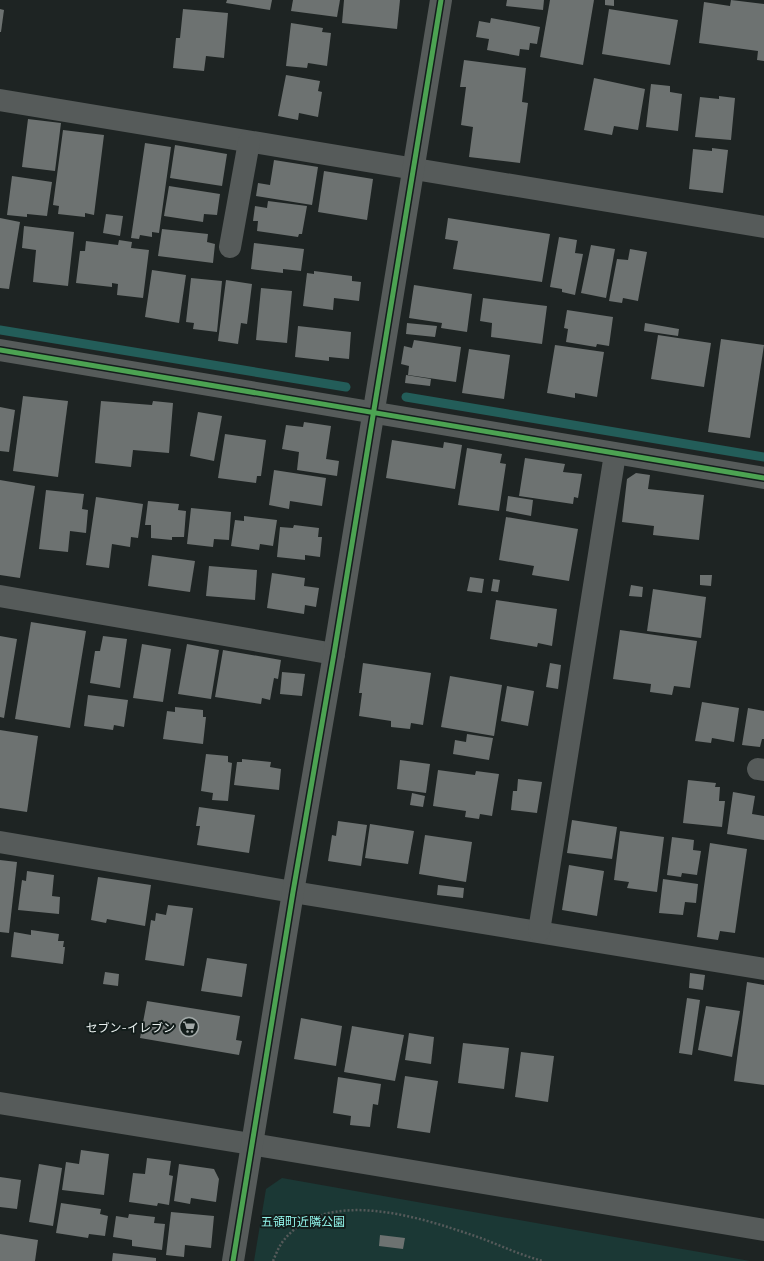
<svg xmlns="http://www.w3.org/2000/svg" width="764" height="1261" font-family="'Exo 2','Noto Sans JP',sans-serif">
<rect width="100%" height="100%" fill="#1e2423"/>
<polygon fill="#1b3835" points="282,1178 750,1261 254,1261 266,1189"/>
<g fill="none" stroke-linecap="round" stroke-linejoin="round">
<g stroke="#235d59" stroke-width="9">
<polyline points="0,330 346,387"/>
<polyline points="406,397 764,457"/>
</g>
</g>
<g fill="#6d7271">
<polygon points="227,0 272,0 270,10 226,3"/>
<polygon points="293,0 340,0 337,17 291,11"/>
<polygon points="344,0 400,0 397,29 342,23"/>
<polygon points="507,0 544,0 543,10 506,6"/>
<polygon points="550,0 594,0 583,65 540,57"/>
<polygon points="605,0 614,0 614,6 605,5"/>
<polygon points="731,0 764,4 764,61 757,60 758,51 699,43 704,2 730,6"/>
<polygon points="0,9 4,10 1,32 0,32"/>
<polygon points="183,9 228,13 224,58 206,56 204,71 173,68 176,38 180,38"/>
<polygon points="609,9 678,20 670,65 602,54"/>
<polygon points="491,18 540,27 537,44 530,43 529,50 520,49 519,56 487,50 489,39 476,37 479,21 490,23"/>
<polygon points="291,23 323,28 322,32 331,33 327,66 308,63 307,68 286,66"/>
<polygon points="464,60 526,68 522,102 528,103 520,163 469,157 473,127 461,125 466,87 460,87"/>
<polygon points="286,75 320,81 318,91 322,92 318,117 299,113 298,120 278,116"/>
<polygon points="594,78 645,89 638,130 614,126 612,135 584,130"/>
<polygon points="651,84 670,86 670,92 682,94 678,131 646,127"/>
<polygon points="719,96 735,98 731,140 695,137 700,97 719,99"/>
<polygon points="28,119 61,123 55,171 22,167"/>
<polygon points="63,130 104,135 94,215 85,213 85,217 58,214 59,206 53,205"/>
<polygon points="145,143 171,147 159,233 152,232 152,237 140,235 139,239 131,238"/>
<polygon points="175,145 227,154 222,186 170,178"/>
<polygon points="712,148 728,150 723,193 689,189 693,149 712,151"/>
<polygon points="274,160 318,167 312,205 256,196 258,183 270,185"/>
<polygon points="324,171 373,179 367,220 318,212"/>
<polygon points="12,176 52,182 47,216 27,214 27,217 7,215"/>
<polygon points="169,186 220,194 217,215 204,214 203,222 164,216"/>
<polygon points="268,201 307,206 302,234 299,234 298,237 257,231 258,221 253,221 255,206 267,208"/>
<polygon points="106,214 123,216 120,236 103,233"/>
<polygon points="0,218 20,222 9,289 0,288"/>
<polygon points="448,218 550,234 542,282 453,269 458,241 445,239"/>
<polygon points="24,226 74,232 68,286 33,282 36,250 22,248"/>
<polygon points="162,229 208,234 207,242 215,244 213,263 158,256"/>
<polygon points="559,237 577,240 575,253 583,254 575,295 562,292 562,289 550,287"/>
<polygon points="119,240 132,242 131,248 149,250 143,298 117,295 118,284 112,283 112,287 76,283 80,251 85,251 86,241 118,245"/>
<polygon points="254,243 304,249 301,271 283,269 283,273 251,269"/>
<polygon points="591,245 615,249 606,298 581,293"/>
<polygon points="630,249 647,252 638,301 623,298 622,303 609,301 617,259 628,260"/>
<polygon points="152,270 186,275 179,323 145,317"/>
<polygon points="314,271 352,276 352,281 361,282 359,301 334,298 333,310 303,306 307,273 314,274"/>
<polygon points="191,278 222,281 217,332 193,329 194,323 186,322"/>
<polygon points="226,280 252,284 247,324 241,323 238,344 218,341"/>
<polygon points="414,285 472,294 467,332 441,328 442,323 409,318"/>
<polygon points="261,288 292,291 287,343 256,340"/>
<polygon points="483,298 547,306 542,344 491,337 492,323 480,321"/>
<polygon points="567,310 613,317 609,346 597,344 596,347 566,342 568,329 564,328"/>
<polygon points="407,323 437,326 435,337 406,334"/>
<polygon points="645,323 679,329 678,336 644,331"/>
<polygon points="298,326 351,332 349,359 329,357 329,361 295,357"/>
<polygon points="658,335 711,343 704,387 651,379"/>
<polygon points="721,339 764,345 750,438 708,432"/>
<polygon points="414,340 461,347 456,382 408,375 409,366 401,364 404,346 412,348"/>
<polygon points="555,345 604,352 597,397 575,393 575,398 547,393"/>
<polygon points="469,349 510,355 504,399 462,393"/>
<polygon points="406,375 431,379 430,386 405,383"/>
<polygon points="23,396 68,401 58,477 13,471"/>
<polygon points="101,401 152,405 153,401 173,403 169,453 133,450 131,467 95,463"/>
<polygon points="0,407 15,410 9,452 0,451"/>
<polygon points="198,412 222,416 214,461 190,456"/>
<polygon points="304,422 331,426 326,459 339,461 337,476 297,470 299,452 282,449 286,425 303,427"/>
<polygon points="225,434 266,440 261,476 257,476 256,483 218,478"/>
<polygon points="392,440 443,448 444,442 462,445 455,489 386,478"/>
<polygon points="467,448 502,454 500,463 506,464 499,511 458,505"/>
<polygon points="525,458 565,464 563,472 582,474 578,498 574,497 573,504 519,496"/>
<polygon points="274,470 326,478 322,506 290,501 289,509 269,505"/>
<polygon points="636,473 650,475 648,489 704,495 699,540 653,535 654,526 622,522 627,479"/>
<polygon points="0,480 35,486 20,578 0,575"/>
<polygon points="46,490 84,494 82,509 88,510 86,533 70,531 68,552 39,549"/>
<polygon points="508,496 533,500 531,516 506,511"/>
<polygon points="96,497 143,504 138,538 131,537 130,547 112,544 109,568 86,565"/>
<polygon points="148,501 179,504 178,510 186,511 184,537 172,537 172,540 151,538 151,525 145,525"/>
<polygon points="191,508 231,512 229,540 214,539 213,547 187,544"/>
<polygon points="244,516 277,520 273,546 260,544 259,550 231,546 235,520 244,521"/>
<polygon points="506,517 578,529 569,581 532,575 534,566 499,560"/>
<polygon points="294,525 319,528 318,537 322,537 320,557 305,555 305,560 277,557 280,527 293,528"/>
<polygon points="152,555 195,561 190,592 148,586"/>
<polygon points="209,566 257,570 255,600 206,596"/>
<polygon points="272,573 305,578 304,586 319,588 316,607 305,605 304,614 267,608"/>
<polygon points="700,575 712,575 711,586 700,585"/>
<polygon points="470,577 484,579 482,593 467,591"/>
<polygon points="493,579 500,580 498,592 491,591"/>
<polygon points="631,585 643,587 642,597 629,596"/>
<polygon points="653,589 706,597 701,638 647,631"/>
<polygon points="496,600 557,609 552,646 538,643 537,647 490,639"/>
<polygon points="31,622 86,631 70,728 15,719"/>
<polygon points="620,630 697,641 690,688 674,686 672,695 650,692 651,684 613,679"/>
<polygon points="0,636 17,639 4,718 0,717"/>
<polygon points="103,636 127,639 120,688 90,683 95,651 100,651"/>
<polygon points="142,644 171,649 163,702 133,698"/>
<polygon points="187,644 219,650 211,699 178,694"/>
<polygon points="223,650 281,660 278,679 274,678 270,700 262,698 261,704 215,697"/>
<polygon points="363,663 431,673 423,725 411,723 410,729 391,727 391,721 359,716 362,693 359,693"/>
<polygon points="550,663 561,665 558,689 546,687"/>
<polygon points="282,672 305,674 302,696 280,694"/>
<polygon points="450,676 502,685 494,736 441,727"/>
<polygon points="507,686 534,691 528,726 501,721"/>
<polygon points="88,695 128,700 124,727 114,725 113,730 84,726"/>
<polygon points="702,702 739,708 734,742 712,738 711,743 695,741"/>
<polygon points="175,707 203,710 203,717 206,717 203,744 163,739 167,711 175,712"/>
<polygon points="748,708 764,711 764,739 762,739 760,747 742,745"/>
<polygon points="0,730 38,736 27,812 0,808"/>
<polygon points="467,734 493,738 489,760 453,754 455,740 466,742"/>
<polygon points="206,754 228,756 228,762 232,763 228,801 212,800 213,793 201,791"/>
<polygon points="242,759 271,762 270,767 281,769 279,790 234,785 237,762 242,762"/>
<polygon points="400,760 430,764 426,793 397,789"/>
<polygon points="438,770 475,775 476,771 499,774 492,816 480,814 479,819 465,817 466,811 433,806"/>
<polygon points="518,779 542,782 537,813 511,810 513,791 517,791"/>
<polygon points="688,780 716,783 715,787 720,787 719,801 725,801 722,827 683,823"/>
<polygon points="733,792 755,796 752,814 764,816 764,840 727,834"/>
<polygon points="412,793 425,796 423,807 410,805"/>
<polygon points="199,807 255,815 249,853 197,845 200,826 196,826"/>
<polygon points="572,820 617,827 612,859 567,853"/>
<polygon points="338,821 367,825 361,866 328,861 332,835 336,836"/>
<polygon points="370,824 414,831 408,864 365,858"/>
<polygon points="620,831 664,837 657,892 627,888 629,882 614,880"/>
<polygon points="425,835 472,842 466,882 419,874"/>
<polygon points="672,837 694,840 693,850 701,851 697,875 682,873 681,877 667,875"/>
<polygon points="710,843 747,849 735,933 720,931 718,940 697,937"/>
<polygon points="0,860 17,862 9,933 0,932"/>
<polygon points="569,865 604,871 597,916 562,910"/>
<polygon points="27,871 54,875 52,896 60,897 59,914 18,910 22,880 26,881"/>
<polygon points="98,877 151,885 145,926 107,919 106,923 91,920"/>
<polygon points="663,879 698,884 696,903 685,902 683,915 659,913"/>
<polygon points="438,885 464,888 463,898 437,895"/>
<polygon points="168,905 193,908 184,966 145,960 151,920 155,921 156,913 166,915"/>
<polygon points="31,930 59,934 58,941 64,941 63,947 65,947 63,964 11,957 14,932 31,935"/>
<polygon points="207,958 247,964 242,997 201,991"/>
<polygon points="105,972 119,974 118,986 103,984"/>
<polygon points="690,973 705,975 703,990 689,988"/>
<polygon points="747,982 764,985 764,1085 734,1081"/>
<polygon points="687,998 700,1000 692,1055 679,1053"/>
<polygon points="147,1001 240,1016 236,1040 242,1041 239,1055 140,1038"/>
<polygon points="706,1006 740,1011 732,1057 698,1050"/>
<polygon points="301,1018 342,1026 336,1066 294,1059"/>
<polygon points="352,1026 404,1035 395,1081 344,1072"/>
<polygon points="409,1033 434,1037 431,1064 405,1060"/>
<polygon points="463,1043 509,1048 504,1089 458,1083"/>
<polygon points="521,1052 554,1056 548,1102 515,1097"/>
<polygon points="405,1076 438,1081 430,1133 397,1128"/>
<polygon points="338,1077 381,1084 378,1105 373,1104 370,1127 350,1125 351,1116 333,1113"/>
<polygon points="81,1150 109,1154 104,1195 62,1190 66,1162 79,1164"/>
<polygon points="147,1158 171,1161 169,1175 173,1176 169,1205 158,1203 157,1206 129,1202 133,1173 145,1174"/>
<polygon points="39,1164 62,1168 53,1226 29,1222"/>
<polygon points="179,1164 214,1169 219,1179 216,1202 191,1198 190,1204 174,1201"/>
<polygon points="0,1177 21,1180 17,1209 0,1207"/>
<polygon points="61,1203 101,1209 100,1214 108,1216 105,1236 89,1234 88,1238 56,1233"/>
<polygon points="171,1212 214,1216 211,1248 185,1245 184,1257 166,1255"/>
<polygon points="129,1214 155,1217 154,1223 165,1224 162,1250 132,1246 132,1240 113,1237 116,1216 128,1218"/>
<polygon points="0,1234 38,1240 35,1261 0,1261"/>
<polygon points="380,1235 405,1238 403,1249 379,1246"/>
<polygon points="113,1253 156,1258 156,1261 112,1261"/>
</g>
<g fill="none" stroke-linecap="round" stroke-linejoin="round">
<path stroke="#555a5a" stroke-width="2.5" stroke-dasharray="2 2" stroke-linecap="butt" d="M 273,1261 C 276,1254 279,1246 284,1240 C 326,1187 419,1217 472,1235 C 496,1243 519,1255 543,1261"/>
<g stroke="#565b5a" stroke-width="22">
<polyline points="0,100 764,227"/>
<polyline points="230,247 249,142"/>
<polyline points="0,350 764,478"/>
<polyline points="0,596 334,654"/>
<polyline points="758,769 764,770"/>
<polyline points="0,842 293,892 764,969"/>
<polyline points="539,931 615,454"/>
</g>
<g stroke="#565b5a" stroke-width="22">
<polyline points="0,1103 251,1144 764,1230"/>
<polyline points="233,1261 293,892 334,654 441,0"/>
</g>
<g stroke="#131d1b" stroke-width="8">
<g id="cycleway">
<polyline points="0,350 764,478"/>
<polyline points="233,1261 293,892 334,654 441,0"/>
</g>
</g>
<use href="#cycleway" stroke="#4ca352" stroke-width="5"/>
</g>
<defs>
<g id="supermarket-ring" transform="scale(1)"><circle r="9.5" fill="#131d1b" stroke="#a2a9a8" stroke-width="1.5"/><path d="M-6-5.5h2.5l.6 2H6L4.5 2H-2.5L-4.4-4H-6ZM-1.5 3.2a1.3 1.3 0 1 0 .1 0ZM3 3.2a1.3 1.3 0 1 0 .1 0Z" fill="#a2a9a8"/></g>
</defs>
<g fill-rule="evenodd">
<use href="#supermarket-ring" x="189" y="1027"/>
</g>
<g text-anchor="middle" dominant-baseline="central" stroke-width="4" stroke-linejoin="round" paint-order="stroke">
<g font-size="12" fill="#e9f0ef" stroke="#131d1b" text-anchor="end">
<text x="175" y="1027">セブン-イレブン</text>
</g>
<g font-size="12" fill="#90f3e9" stroke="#131d1b">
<text x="303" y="1221">五領町近隣公園</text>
</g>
</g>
</svg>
